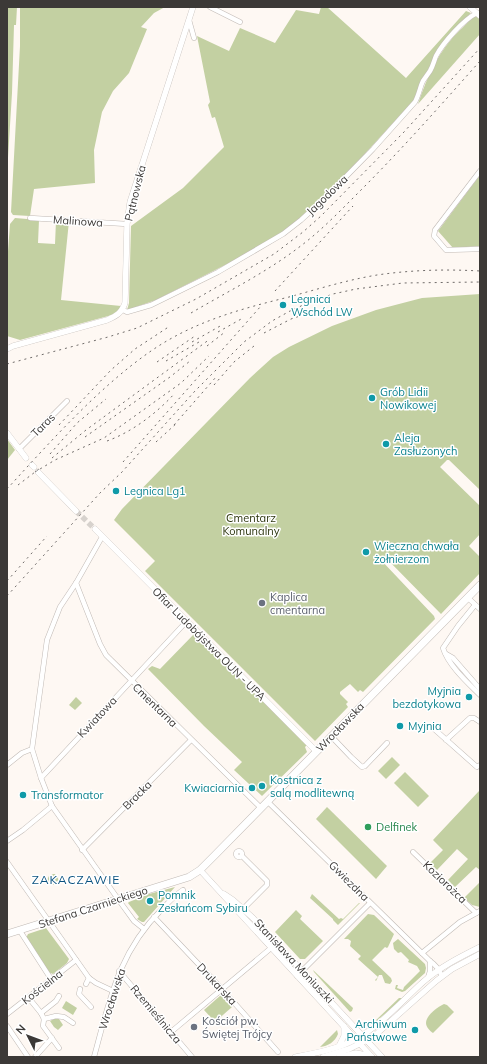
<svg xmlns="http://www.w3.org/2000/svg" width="487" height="1064" font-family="Mulish,sans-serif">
<rect width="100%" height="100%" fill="#fef8f3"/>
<g fill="#c3d0a2">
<polygon points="7,7 17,7 16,25 14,25 12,93 7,174"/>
<polygon points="20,7 165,7 154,13 141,27 147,29 129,73 113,91 102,112 94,150 95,183 34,189 30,216 13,215 11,212 20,46"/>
<polygon points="321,7 327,7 406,78 466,11 471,13 457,27 434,58 414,100 351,169 298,220 282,233 237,259 156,300 127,310 129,303 131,226 183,188 224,147 215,117 212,118 208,105 210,102 197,36 229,51 240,28 275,43 296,10 319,14"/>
<path d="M 476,16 L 480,19 L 480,34 L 418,104 C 427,77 439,50 460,30 C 466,25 469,20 476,16 Z"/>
<polygon points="480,175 480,246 453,248 438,231"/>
<polygon points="15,218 39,220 38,243 55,244 56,221 69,221 61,300 121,306 116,313 112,315 20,340 7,336 7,265 10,224"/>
<polygon points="480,294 480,490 449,460 447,460 440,467 480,506 480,534 469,546 480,557 480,573 441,614 385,557 381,557 380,559 434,616 435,619 363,692 360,690 358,692 350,684 340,692 340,694 348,702 346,704 348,707 315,741 145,571 155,561 114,520 122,509 250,378 273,357 289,347 332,326 376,310 422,298"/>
<polygon points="7,439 15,450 7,460"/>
<polygon points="195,633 307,745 305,747 307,752 262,796 234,770 242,762 204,726 148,669 152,666 160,669"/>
<polygon points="76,697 82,703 75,710 69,705"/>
<polygon points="392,757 400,765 386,779 378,771"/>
<polygon points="405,772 429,796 418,807 394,783"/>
<polygon points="479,791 480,792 480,870 476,867 455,887 448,880 468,859 457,849 437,870 430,863 443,850 433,840"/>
<polygon points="327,807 387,866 376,879 316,819"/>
<polygon points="53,874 55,874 59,880 53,885 50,885 47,880 49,876"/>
<polygon points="480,882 480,907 472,905 464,898"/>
<polygon points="175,887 144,922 142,922 137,919 139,917 128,903 129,902 149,894"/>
<polygon points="312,894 339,919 341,918 343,919 359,903 360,903 338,925 333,920 333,919 310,898"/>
<polygon points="296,910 302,916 300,919 323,941 305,959 300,959 275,932"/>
<polygon points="368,914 374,915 394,934 388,947 387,948 385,947 372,960 391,978 392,981 390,984 385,983 382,975 379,975 376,981 375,980 378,977 358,959 361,956 350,946 351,941 348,939 344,939"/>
<polygon points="46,928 69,959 67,963 53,974 48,972 26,938 28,934"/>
<polygon points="398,939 425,964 426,968 425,973 405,991 402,992 395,989 396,985 398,985 397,988 403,990 404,987 420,971 417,966 408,962 409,960 401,952 398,953 394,949 393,943"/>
<polygon points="313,970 353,1008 352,1011 350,1012 314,972"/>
<polygon points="221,995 232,1007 215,1022 204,1010"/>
<polygon points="399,998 403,998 373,1024 373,1023"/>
<polygon points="66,1001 77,1008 73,1015 62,1008"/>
<path d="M 444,1004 L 447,1005 L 454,1012 L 433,1033 C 430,1031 426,1027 426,1023 C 426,1015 438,1007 444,1004 Z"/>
<polygon points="54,1019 59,1019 63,1025 58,1030 54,1027 50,1021"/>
<path d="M 337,1030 L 338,1034 C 335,1042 328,1046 320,1047 Z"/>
</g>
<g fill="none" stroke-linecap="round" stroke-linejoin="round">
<polyline stroke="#d7d2cd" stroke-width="5.5" stroke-dasharray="5.5 3" stroke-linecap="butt" points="76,511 95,529"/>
<g stroke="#c1bab5" stroke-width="5.5">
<g id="minor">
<polyline points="210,7 240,22"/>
<polyline points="189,20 194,38"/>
<polyline points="480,171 435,230 434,236 446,250 480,249"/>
<polyline points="30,218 127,224"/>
<path d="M 123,310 L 127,312 L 151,305 L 218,272 L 283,234 L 301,220 L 324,199 L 373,149 L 415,102 C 419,95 420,87 423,81 C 425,78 428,74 430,71 C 433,66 434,61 436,56 C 443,43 464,19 477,13"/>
<polyline points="19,449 67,401"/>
<polyline points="102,537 76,583 60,607 47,640 32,749 41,778 52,806 123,906 134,921 144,929"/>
<polyline points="76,583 100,644 106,655 261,808"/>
<polyline points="468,598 480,609"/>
<path d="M 475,605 L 458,626 L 443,648 C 448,665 468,683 480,695"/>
<polyline points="446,654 453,658 480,689"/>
<polyline points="433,728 477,767 480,765"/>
<polyline points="331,736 351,757 362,767 365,766 387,743"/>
<polyline points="446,740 470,718 474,718 480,722"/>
<polyline points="7,765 22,753 32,749"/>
<polyline points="41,778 186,622"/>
<path d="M 267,801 L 430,961 C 436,965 439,969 442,976"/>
<polyline points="7,841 23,830 52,806"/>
<polyline points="82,850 191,740"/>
<circle cx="239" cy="854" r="3"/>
<polyline points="413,852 476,913"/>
<polyline points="7,862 89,978 96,983 113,991"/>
<polyline points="241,911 267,885 267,881 242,856"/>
<polyline points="154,917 222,989 278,1052"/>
<polyline points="20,931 51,979"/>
<polyline points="422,953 460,922 480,911"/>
<polyline points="119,971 192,1057"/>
<polyline points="297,976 370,903"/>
<polyline points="428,978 430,971 430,961"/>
<polyline points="86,984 89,978"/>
<polyline points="80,989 79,994 91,1007"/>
<polyline points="28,997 41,1013 44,1019 56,1016 64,1017 73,1023"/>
<polyline points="41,1013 56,1001 59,996"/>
<polyline points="7,1014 76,960"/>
<polyline points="44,1019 43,1026 59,1048"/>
<polyline points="7,1026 28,1057"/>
<polyline points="171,1032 277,943"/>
<polyline points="35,1057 52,1038"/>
<path d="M 94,1057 C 110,999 118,953 162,909 C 169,902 175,895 183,890"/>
</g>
</g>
<g stroke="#c1bab5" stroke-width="6">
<g id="tertiary">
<polyline points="470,7 480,16"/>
<path d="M 7,349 L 13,346 L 107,320 C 116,316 121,314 125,303 L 127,224 L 130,202 L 193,7"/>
<polyline points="7,433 26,458"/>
<polyline points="32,465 34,467"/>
<polyline points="38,472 76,511"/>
<polyline points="95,529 316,751"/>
<polyline points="200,870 372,1057"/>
<polyline points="224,894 233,900 253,918 382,1057"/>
<polyline points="339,1046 344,1036 344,1026"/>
<path d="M 295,1057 C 316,1053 338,1049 356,1039 C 380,1026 403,1000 423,982 C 440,967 460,957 480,947"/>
<polyline points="323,1057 349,1049 373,1037 436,981 452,969 480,954"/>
<polyline points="339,1057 356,1053 371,1056"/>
</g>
</g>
<g stroke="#c1bab5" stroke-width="8">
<polyline id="primary" points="7,934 189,877 200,870 215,855 480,585"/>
</g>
<use href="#minor" stroke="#fff" stroke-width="4.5"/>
<use href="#tertiary" stroke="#fff" stroke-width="5.5"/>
<use href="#primary" stroke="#fff" stroke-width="7"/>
<g stroke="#706c6a" stroke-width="1" stroke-dasharray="2 4" stroke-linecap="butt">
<polyline points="275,291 353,206"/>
<path d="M 191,313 C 227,292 265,273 298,248 C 321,231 340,211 360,191 C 402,149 441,105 480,61"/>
<polyline points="218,332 243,318"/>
<polyline points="264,333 291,319 309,313"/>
<polyline points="192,342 222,325"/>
<polyline points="207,346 225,332"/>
<polyline points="166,361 199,342"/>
<polyline points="157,362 195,336"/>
<polyline points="7,364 108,337 137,328 196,299 274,254 303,232 321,216 404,132 480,48"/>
<polyline points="214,385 234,362 254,346"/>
<polyline points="59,425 111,370 135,349 170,326"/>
<polyline points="174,425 216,377"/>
<polyline points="85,437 170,377 190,361"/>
<path d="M 107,441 C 132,432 157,413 175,393"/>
<polyline points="156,442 178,422"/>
<polyline points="50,454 77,423 106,399"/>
<polyline points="52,458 86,430 210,339"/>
<polyline points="123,462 261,306"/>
<polyline points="35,472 55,460 104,438 181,383 209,356"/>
<polyline points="18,485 39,469"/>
<path d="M 7,489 C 50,442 99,387 151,351 C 193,322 240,309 289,297 C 318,289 347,280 377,275 C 411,270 445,269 480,271"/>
<polyline points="7,581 47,536"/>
<polyline points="7,596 100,493 122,472 195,391 244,342 272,321 290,311 310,302 333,294 356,289 403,283 480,282"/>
</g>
</g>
<g fill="#0f9aa8" stroke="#fff" stroke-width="1.5">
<circle cx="283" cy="305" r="4"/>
<circle cx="372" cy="398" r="4"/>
<circle cx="386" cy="444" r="4"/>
<circle cx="116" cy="491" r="4"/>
<circle cx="366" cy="552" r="4"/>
<circle cx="469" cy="697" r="4"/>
<circle cx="400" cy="726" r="4"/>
<circle cx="262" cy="786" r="4"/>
<circle cx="252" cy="788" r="4"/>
<circle cx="23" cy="795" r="4"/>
<circle cx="150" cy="901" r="4"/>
<circle cx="415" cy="1030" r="4"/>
</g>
<g fill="#6b7280" stroke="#fff" stroke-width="1.5">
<circle cx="262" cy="603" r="4"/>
<circle cx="194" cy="1027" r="4"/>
</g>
<circle fill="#2e9e5b" stroke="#fff" stroke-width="1.5" cx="368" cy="827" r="4"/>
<g text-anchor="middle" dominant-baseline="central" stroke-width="3" stroke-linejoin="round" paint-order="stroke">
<g font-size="11" fill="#3c3937" stroke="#fff">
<text transform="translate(135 193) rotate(-76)">Pątnowska</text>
<text transform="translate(327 195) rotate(-44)">Jagodowa</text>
<text transform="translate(78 221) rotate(4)">Malinowa</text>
<text transform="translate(43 425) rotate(-45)">Taras</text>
<text transform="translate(209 644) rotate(45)">Ofiar Ludobójstwa OUN - UPA</text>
<text transform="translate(155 705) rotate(44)">Cmentarna</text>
<text transform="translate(97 717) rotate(-47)">Kwiatowa</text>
<text transform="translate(340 727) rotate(-46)">Wrocławska</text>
<text transform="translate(137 795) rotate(-45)">Bracka</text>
<text transform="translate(349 881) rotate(45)">Gwiezdna</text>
<text transform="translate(445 882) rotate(44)">Koziorożca</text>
<text transform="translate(93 907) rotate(-18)">Stefana Czarnieckiego</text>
<text transform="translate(294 961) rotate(47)">Stanisława Moniuszki</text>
<text transform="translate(217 984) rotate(47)">Drukarska</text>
<text transform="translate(42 987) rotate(-38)">Kościelna</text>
<text transform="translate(112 999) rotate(-72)">Wrocławska</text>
<text transform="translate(156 1014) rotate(50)">Rzemieślnicza</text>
</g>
<g font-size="11" fill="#0d838f" stroke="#fff" text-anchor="start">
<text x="291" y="299">Legnica<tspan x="291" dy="13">Wschód LW</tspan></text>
<text x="380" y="392">Grób Lidii<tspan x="380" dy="13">Nowikowej</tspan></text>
<text x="394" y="438">Aleja<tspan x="394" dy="13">Zasłużonych</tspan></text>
<text x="124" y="491">Legnica Lg1</text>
<text x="374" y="546">Wieczna chwała<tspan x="374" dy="13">żołnierzom</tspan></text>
<text x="461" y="691" text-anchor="end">Myjnia<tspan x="461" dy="13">bezdotykowa</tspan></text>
<text x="408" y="726">Myjnia</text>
<text x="270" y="780">Kostnica z<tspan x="270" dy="13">salą modlitewną</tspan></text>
<text x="244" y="788" text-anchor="end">Kwiaciarnia</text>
<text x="31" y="795">Transformator</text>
<text x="158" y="895">Pomnik<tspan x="158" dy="13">Zesłańcom Sybiru</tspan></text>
<text x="407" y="1024" text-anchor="end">Archiwum<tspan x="407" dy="13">Państwowe</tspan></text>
</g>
<g font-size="11" fill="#2d360f" stroke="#fff">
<text x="251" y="518">Cmentarz<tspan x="251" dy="13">Komunalny</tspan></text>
</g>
<g font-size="11" fill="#5b616d" stroke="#fff" text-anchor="start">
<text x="270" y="597">Kaplica<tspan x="270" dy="13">cmentarna</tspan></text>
<text x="202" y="1021">Kościół pw.<tspan x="202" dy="13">Świętej Trójcy</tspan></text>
</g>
<g font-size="11" fill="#27864d" stroke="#fff" text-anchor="start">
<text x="376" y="827">Delfinek</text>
</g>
<g font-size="12" letter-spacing="1" fill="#09517f" stroke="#fff">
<text x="76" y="879">ZAKACZAWIE</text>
</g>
</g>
<rect width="487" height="1064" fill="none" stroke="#3c3937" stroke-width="16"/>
<g transform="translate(28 1036) rotate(312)" stroke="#ffffff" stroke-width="3" paint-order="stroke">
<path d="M0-3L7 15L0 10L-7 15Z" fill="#3c3937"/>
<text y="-6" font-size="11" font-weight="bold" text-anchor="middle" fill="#3c3937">N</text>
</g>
</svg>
